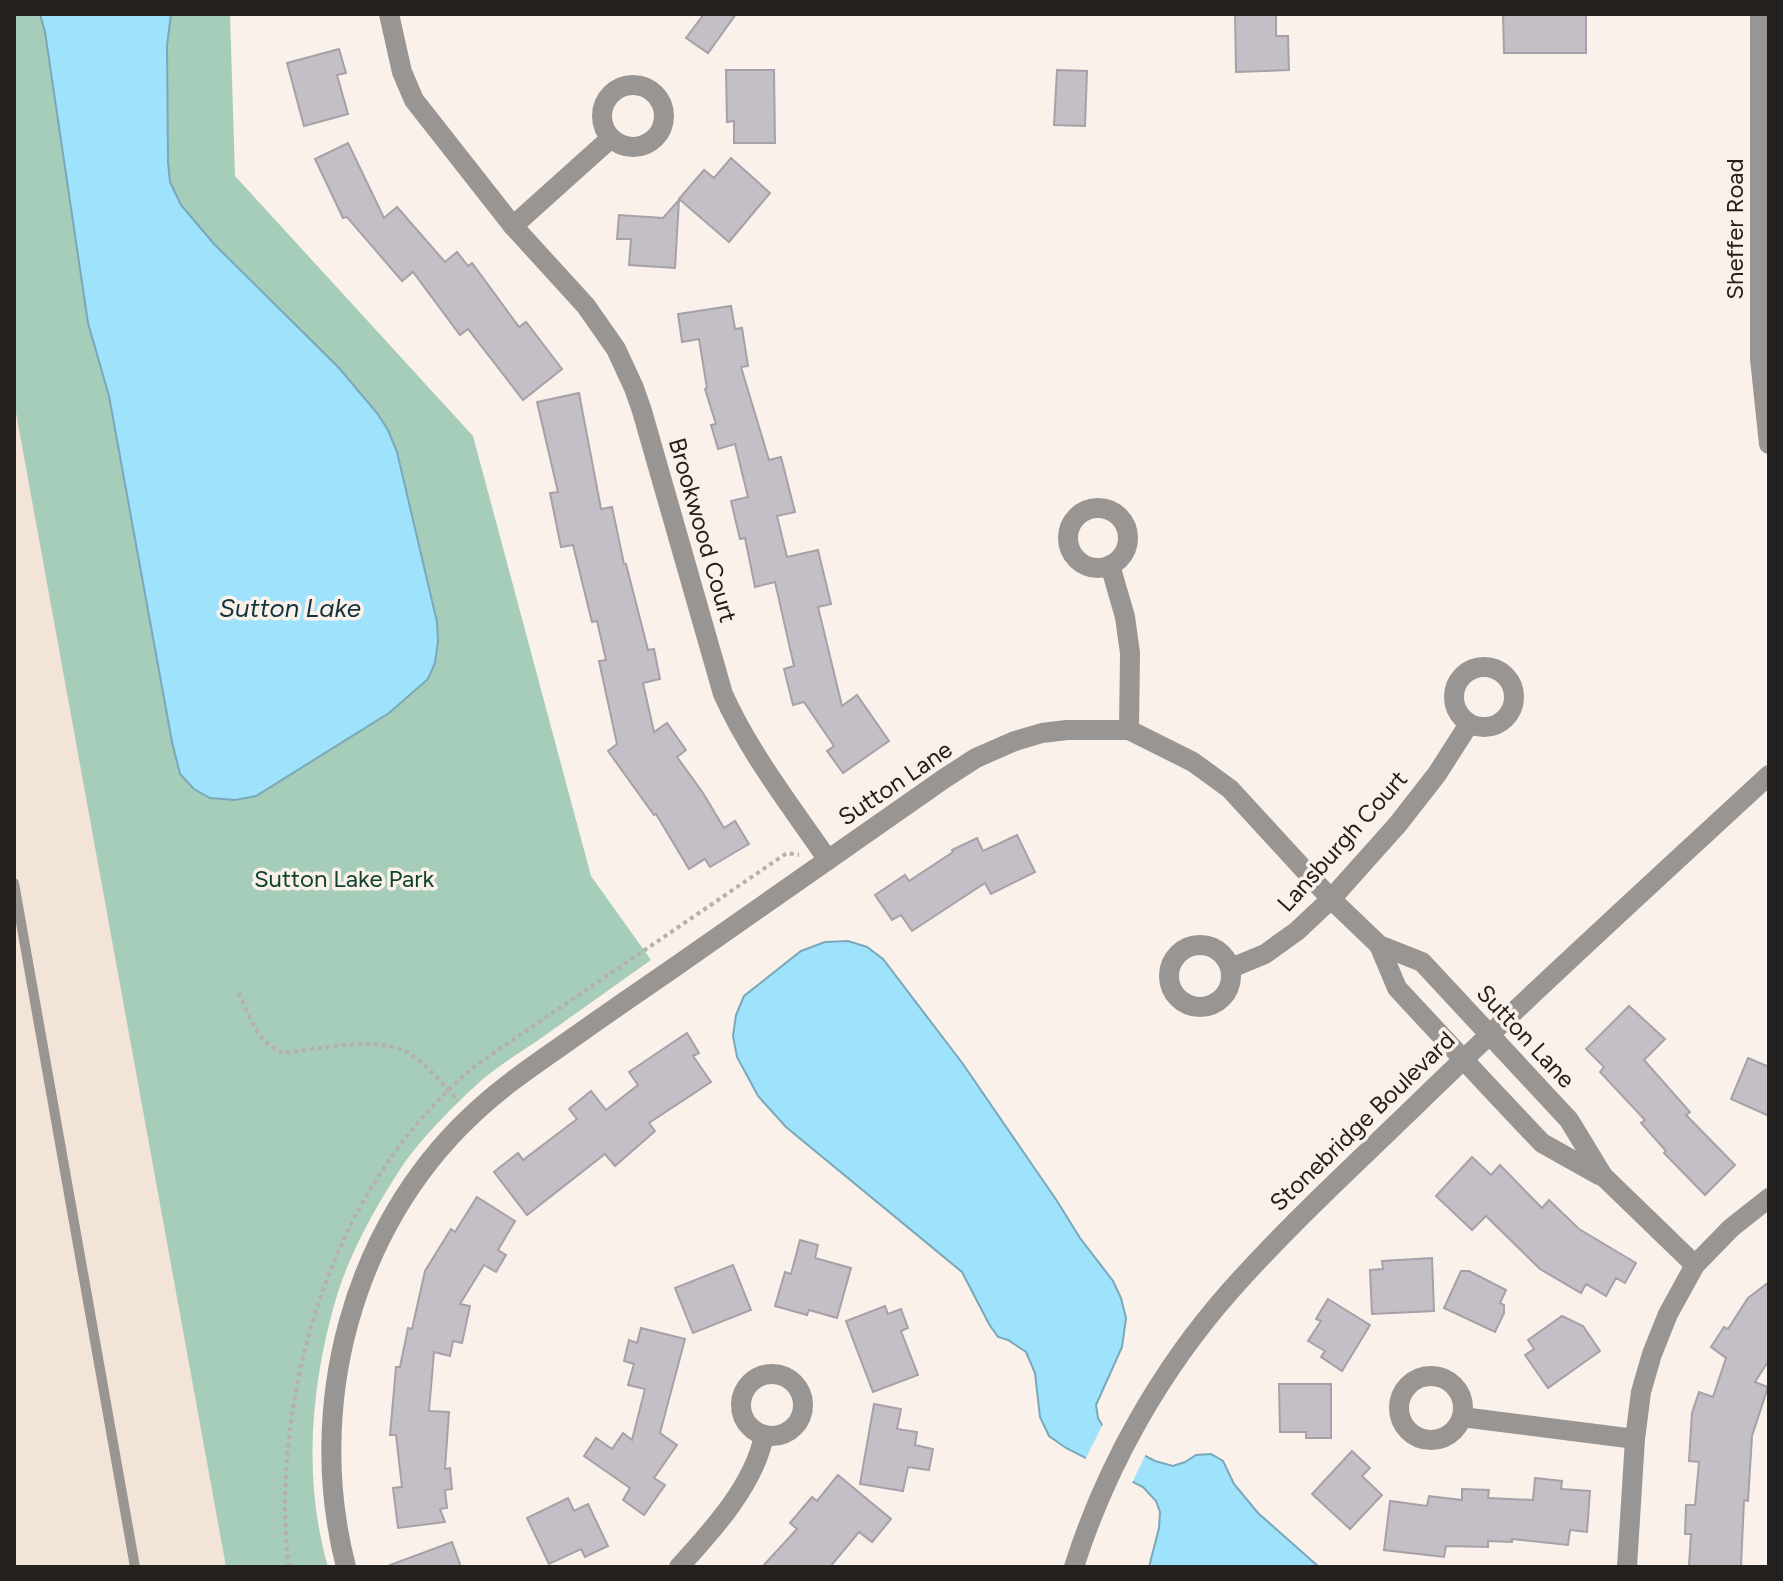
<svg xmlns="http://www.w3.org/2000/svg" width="1783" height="1581" font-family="Figtree,sans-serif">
<rect width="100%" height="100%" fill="#faf1ea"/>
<polygon fill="#f3e4d8" points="14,402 226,1567 14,1567"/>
<path fill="#a6cdb9" d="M 14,14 L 230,14 L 235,176 L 473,436 L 591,876 L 651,960 C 613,987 575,1014 537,1041 C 519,1053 500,1065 483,1079 C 457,1102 420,1139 401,1168 C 376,1206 352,1249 338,1292 C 311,1381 302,1477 328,1567 L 226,1567 L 14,402 Z"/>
<g fill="#9fe2fb" stroke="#7aa8b9" stroke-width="2">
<polygon points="40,14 171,14 167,45 168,162 170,182 181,205 214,244 339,368 377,413 388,430 397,452 437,622 438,641 435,663 428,679 389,713 256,796 235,800 210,798 194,789 180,774 172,742 109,396 88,323 45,32"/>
<polygon points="848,941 867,947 883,959 963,1064 1057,1201 1080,1238 1113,1281 1121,1298 1126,1318 1122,1347 1096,1405 1098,1418 1109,1437 1155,1461 1173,1466 1185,1462 1196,1455 1211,1454 1223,1461 1234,1484 1258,1513 1319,1567 1149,1567 1159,1528 1160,1512 1156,1501 1143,1487 1066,1448 1049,1436 1040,1417 1035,1373 1026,1352 1008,1340 998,1337 989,1324 962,1272 786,1127 758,1096 737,1057 733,1036 736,1015 744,996 801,951 825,942"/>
</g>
<polygon fill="#faf1ea" points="1104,1422 1112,1434 1147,1452 1131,1485 1084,1462"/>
<g fill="#c4bec7" stroke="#a6a1a9" stroke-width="2">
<polygon points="704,14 736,14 708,53 686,38"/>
<polygon points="1235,14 1276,14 1276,36 1288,36 1289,70 1236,72"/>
<polygon points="1503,14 1586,14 1586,53 1504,53"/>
<polygon points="339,49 346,73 337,75 348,114 304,126 287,63"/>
<polygon points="726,70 774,70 775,143 734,143 734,121 727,122"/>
<polygon points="1057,70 1087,71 1085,126 1054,125"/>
<polygon points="348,143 384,218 397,207 445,262 457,252 468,266 472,263 519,327 526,322 562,369 523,400 468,329 460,335 413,272 402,281 347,217 343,218 315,159"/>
<polygon points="731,158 770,193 729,242 679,199 704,170 714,178"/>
<polygon points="679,200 675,268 629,265 631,239 617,239 619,215 663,218"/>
<polygon points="731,306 735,329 742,328 748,366 741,367 769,460 781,457 795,512 777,516 787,557 818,550 831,604 818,607 842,706 857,695 889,741 843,773 827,751 834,746 804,702 793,705 784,669 794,666 775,582 755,587 745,538 740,539 731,501 748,497 735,444 718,449 711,425 716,424 705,389 707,388 699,339 682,342 678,314"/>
<polygon points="579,393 601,509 612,507 624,564 626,564 648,650 654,649 660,679 643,683 654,732 667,723 686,750 677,757 703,793 724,828 735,821 749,844 710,867 705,859 689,869 656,814 654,815 608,751 617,744 599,661 606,660 597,621 592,622 573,545 561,547 550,493 558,492 537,402"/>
<polygon points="1017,835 1035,872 991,894 985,883 912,931 901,915 892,920 875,895 905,875 909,881 953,852 952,850 977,838 983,851"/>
<polygon points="1629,1006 1665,1039 1644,1060 1690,1112 1686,1115 1735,1165 1705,1195 1664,1153 1666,1151 1641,1123 1645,1120 1600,1072 1604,1067 1586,1049"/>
<polygon points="687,1033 699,1053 693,1056 711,1082 649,1123 655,1131 615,1166 605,1154 527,1215 494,1172 518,1153 523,1160 577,1119 569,1109 591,1091 606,1110 638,1085 629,1072"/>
<polygon points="1748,1058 1769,1067 1769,1116 1731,1099"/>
<polygon points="1472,1157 1491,1175 1500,1165 1542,1208 1549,1200 1579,1229 1636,1263 1625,1283 1616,1278 1606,1296 1586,1284 1581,1293 1540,1269 1486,1216 1472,1230 1436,1196"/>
<polygon points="477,1197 515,1221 498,1250 506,1255 496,1272 484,1265 460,1304 470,1306 462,1343 453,1341 450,1356 434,1352 429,1411 449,1412 445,1469 450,1468 452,1489 445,1490 447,1508 440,1509 445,1522 398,1528 393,1488 402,1487 396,1435 390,1435 396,1367 400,1367 408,1328 412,1329 425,1271 451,1229 455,1232"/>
<polygon points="800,1240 818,1245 815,1258 851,1268 837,1318 809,1310 807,1315 775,1306 785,1272 791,1274"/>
<polygon points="1432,1258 1434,1311 1372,1314 1370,1270 1383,1269 1382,1261"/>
<polygon points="733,1265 751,1310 693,1333 675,1288"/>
<polygon points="1461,1271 1469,1271 1506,1290 1500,1303 1504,1305 1504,1313 1495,1332 1444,1308"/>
<polygon points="1769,1282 1769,1360 1755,1382 1768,1387 1752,1436 1748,1501 1744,1500 1741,1567 1689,1566 1691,1534 1685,1534 1686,1505 1695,1505 1699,1462 1689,1461 1692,1413 1699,1392 1713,1397 1726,1358 1711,1347 1724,1327 1728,1329 1748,1298"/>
<polygon points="1328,1299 1370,1325 1342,1371 1321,1357 1325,1351 1308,1341 1321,1321 1316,1319"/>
<polygon points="885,1306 888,1314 901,1309 908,1328 901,1331 918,1375 873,1392 846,1321"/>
<polygon points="1562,1316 1583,1326 1600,1351 1548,1388 1525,1355 1534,1349 1528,1340"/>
<polygon points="641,1328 685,1339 660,1433 677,1445 654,1478 665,1485 644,1515 623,1500 630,1488 584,1456 596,1438 612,1449 623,1433 632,1440 645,1389 628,1385 634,1364 624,1361 629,1340 637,1343"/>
<polygon points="1279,1384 1331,1384 1331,1438 1306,1438 1306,1432 1280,1432"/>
<polygon points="874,1404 901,1409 897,1429 917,1432 915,1445 933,1449 929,1470 908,1467 903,1491 860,1484"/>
<polygon points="1352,1451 1370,1468 1362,1476 1382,1495 1350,1529 1312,1494"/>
<polygon points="838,1475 891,1519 872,1542 859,1532 830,1567 762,1567 797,1529 790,1523 812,1497 817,1501"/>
<polygon points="1535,1478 1562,1481 1561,1489 1590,1491 1587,1532 1570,1530 1568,1545 1512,1539 1512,1542 1488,1541 1488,1547 1446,1546 1444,1557 1384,1550 1390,1501 1427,1506 1429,1496 1462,1500 1462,1489 1489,1490 1488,1498 1533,1500"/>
<polygon points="568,1498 574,1511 588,1504 608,1546 585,1557 581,1549 549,1564 527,1518"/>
<polygon points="452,1542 461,1567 391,1567 390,1565"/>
</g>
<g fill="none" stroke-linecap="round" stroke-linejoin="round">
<g stroke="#b6afaa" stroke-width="4" stroke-dasharray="4 4" stroke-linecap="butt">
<path d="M 239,993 C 248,1015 259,1046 284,1053 C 318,1049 371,1037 403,1050 C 422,1059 444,1085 458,1101"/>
<path d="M 289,1567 C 282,1516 285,1465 292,1414 C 313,1279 370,1154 476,1065 L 787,853 L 799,855"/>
</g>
<polyline stroke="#999593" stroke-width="10" points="14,883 135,1567"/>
<g stroke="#999593" stroke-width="20">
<path d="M 389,14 L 402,72 L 414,100 L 513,226 L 586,306 L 616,349 L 634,388 L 642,411 L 723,694 C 750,754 791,806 828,860"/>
<polyline points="1760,14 1760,359 1769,444"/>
<circle cx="633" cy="116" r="31"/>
<polyline points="513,226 611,138"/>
<circle cx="1098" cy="538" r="30"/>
<polyline points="1110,565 1125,617 1130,653 1129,730"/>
<circle cx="1484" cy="697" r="30"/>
<circle cx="1200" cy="976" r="31"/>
<polyline points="1379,945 1397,988 1490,1088 1542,1143 1599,1175"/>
<polyline points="1231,968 1265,954 1297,931 1331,899 1398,824 1437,774 1469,724"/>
<circle cx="772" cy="1405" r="31"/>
<circle cx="1431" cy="1408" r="32"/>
<polyline points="1462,1417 1635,1439"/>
<path d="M 346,1567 C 305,1408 351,1229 471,1116 C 500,1088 534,1065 567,1042 C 602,1017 637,993 672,969 C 763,905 854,842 945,778 L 976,758 L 1015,741 L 1042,733 L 1067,730 L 1129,730 L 1193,762 L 1230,789 L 1331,899 L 1379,945 L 1422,962 L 1569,1120 L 1603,1176 L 1695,1265"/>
<path d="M 679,1567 C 712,1531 755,1484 764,1435"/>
<path d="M 1074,1567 C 1106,1466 1161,1369 1231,1290 C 1287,1227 1350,1169 1411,1110 C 1528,996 1649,886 1769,775"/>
<polyline points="1627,1567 1635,1439 1641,1392 1652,1354 1668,1314 1695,1265 1731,1228 1769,1198"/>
</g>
</g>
<g text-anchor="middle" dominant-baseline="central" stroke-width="7" stroke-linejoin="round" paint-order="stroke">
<g font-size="24" fill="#24201e" stroke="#faf1ea">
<text transform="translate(1734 229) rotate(-90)">Sheffer Road</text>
<text transform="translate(703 530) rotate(74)">Brookwood Court</text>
<text transform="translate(895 783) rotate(-34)">Sutton Lane</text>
<text transform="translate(1342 841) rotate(-48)">Lansburgh Court</text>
<text transform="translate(1526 1036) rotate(47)">Sutton Lane</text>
<text transform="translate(1362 1121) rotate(-44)">Stonebridge Boulevard</text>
</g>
<g font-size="24" fill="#0f422f" stroke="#faf1ea">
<text x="344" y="878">Sutton Lake Park</text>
</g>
<g font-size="26" font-style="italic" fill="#13333e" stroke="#faf1ea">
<text x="290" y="608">Sutton Lake</text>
</g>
</g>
<rect width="1783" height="1581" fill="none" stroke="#24201e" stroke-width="32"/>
</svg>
